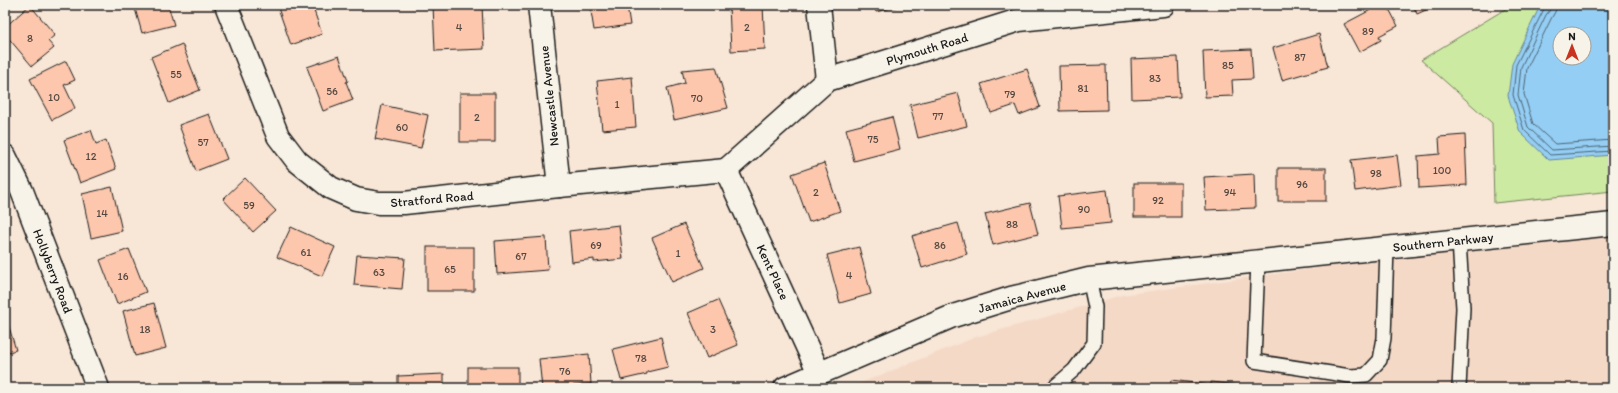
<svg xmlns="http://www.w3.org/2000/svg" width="1618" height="393" font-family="Itim,sans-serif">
<rect width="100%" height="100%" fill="#f8e6d6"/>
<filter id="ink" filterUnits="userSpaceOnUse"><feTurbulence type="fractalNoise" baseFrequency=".025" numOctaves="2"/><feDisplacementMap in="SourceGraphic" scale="8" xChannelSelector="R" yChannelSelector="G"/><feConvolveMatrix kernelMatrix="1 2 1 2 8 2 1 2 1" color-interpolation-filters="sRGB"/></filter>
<g filter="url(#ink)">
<polygon fill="#f5d9c7" points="1613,227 1613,388 848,388 976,337 1122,295"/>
<path fill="#cceaa1" stroke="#74835e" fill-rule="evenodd" d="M 1512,5 L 1613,5 L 1613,191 L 1494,203 L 1492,123 L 1421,60 ZM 1560,34 L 1584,34 L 1584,58 L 1560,58 Z"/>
<path fill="#95cef4" stroke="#65879e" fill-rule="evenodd" d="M 1544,5 L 1613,5 L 1613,155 L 1549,160 L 1520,132 L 1508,96 L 1512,64 L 1539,8 ZM 1560,34 L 1584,34 L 1584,58 L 1560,58 Z"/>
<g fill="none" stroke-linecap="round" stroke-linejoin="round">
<g stroke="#4c6372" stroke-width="1">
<polyline points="1546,5 1516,65 1513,95 1524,130 1550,155 1613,151"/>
<polyline points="1551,5 1550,10 1546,15 1521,67 1518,95 1528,127 1552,150 1613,146"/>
<polyline points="1557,5 1555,12 1551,19 1527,68 1524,94 1533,124 1555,144 1613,140"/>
</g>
</g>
<g fill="#fcc7ad" stroke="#1c1c1c">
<polygon points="30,5 55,35 48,41 54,48 32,66 5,34 5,27"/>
<polygon points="134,5 168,5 174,25 142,33"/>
<polygon points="277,5 312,5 322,34 291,45"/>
<polygon points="433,5 482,5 484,49 435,51"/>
<polygon points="590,5 627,5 630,25 594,30"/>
<polygon points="729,5 763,5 765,49 731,51"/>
<polygon points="874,5 903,5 876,12"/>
<polygon points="1380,5 1387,5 1398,26 1379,36 1381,40 1359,52 1344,24"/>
<polygon points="1413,5 1437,5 1417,14"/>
<polygon points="1319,34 1328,67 1282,80 1273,48"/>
<polygon points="182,44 200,90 169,103 151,57"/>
<polygon points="1251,49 1253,79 1232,80 1233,96 1205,97 1203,51"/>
<polygon points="339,56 348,81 346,82 353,100 323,111 307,67"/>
<polygon points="1178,57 1180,97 1132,99 1131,59"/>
<polygon points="66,61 75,80 64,85 75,108 52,120 30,79"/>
<polygon points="1106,65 1107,110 1060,111 1059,66"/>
<polygon points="716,67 728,108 674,120 667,88 685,83 682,70"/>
<polygon points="1027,69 1040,107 1019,115 1015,105 991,113 981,84"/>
<polygon points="632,77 636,127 602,130 597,81"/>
<rect x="460" y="93" width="35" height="49"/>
<polygon points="958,93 967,126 918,138 910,105"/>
<polygon points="382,105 428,115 421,148 375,139"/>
<polygon points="209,114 227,159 196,171 179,125"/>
<polygon points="892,117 900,149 854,161 846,129"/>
<polygon points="91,130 96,144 106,140 116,169 80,183 64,140"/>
<polygon points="1465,135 1467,185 1419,188 1418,156 1440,154 1439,137"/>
<polygon points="1397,155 1401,185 1355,191 1351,160"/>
<polygon points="824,163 840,211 809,222 792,174"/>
<rect x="1278" y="168" width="48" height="33"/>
<polygon points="1254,174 1255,208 1206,210 1204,177"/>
<polygon points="245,178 276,211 253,232 223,199"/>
<rect x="1134" y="183" width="47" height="34"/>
<polygon points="112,187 122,231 91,238 82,194"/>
<polygon points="1107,190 1111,223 1062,228 1058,196"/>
<polygon points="1030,203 1038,234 993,245 985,214"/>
<polygon points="958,223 967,254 922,268 912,236"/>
<polygon points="684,224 704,268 672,282 652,238"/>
<polygon points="619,225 623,259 594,262 594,259 572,262 569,231"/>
<polygon points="291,227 335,247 322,276 277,257"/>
<polygon points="546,237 548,270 497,274 495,241"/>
<rect x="427" y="247" width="47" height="44"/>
<polygon points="859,247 871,294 840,303 827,255"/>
<polygon points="129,249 146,292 117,304 100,260"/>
<polygon points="357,255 405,258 402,289 354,285"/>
<polygon points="718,300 738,345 707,358 688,313"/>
<polygon points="154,303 166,348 135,356 123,311"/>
<polygon points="5,314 16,350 5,353"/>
<polygon points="661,337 668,367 647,372 647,374 621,380 613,349"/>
<polygon points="589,354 591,384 542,388 539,359"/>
<rect x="468" y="367" width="50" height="21"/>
<polygon points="444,374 444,388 398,388 398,376"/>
<polygon points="1171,380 1211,385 1211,382 1265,388 1170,388"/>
<rect x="323" y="382" width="51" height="6"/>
</g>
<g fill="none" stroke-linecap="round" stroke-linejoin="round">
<g stroke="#1c1c1c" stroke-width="16">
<g id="lane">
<polyline points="1459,240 1463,308 1459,388"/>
<polyline points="1258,261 1254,361 1350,376 1366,375 1380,360 1384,338 1387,248"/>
<polyline points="1053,388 1074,370 1094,343 1095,307 1089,279"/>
</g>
</g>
<g stroke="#1c1c1c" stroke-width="25">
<g id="street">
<polyline points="226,5 278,136 297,161 331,188 356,199 379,203 404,203 559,186 726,170"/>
<polyline points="539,5 559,186"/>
<polyline points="819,5 827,80"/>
<polyline points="5,156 22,191 98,388"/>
<polyline points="726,170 827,80 1019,20 1163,5"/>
<polyline points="726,170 819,373"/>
</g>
</g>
<g stroke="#1c1c1c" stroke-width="25">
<polyline id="secondary" points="785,388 953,316 1011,298 1089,279 1613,224"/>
</g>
<use href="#lane" stroke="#f7f3e8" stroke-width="13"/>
<use href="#street" stroke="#f7f3e8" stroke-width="22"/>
<use href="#secondary" stroke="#f7f3e8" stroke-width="22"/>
</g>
</g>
<g text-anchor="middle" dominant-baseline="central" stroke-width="3.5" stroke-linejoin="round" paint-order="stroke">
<g font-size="11" fill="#544740">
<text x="459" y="27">4</text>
<text x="747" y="27">2</text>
<text x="1368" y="31">89</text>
<text x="30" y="38">8</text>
<text x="1300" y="57">87</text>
<text x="1228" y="65">85</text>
<text x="176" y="74">55</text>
<text x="1155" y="78">83</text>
<text x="1083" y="88">81</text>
<text x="332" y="91">56</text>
<text x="1010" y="94">79</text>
<text x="54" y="97">10</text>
<text x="697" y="98">70</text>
<text x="617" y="104">1</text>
<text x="938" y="116">77</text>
<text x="477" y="117">2</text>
<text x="402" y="127">60</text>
<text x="873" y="139">75</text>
<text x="203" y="142">57</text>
<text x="91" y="156">12</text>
<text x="1442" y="170">100</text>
<text x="1376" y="173">98</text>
<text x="1302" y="184">96</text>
<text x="816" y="192">2</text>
<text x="1230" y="192">94</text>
<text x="1158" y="200">92</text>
<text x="249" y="205">59</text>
<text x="1084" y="209">90</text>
<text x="102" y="213">14</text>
<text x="1012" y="224">88</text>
<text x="596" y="245">69</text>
<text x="940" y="245">86</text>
<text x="306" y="252">61</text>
<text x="678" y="253">1</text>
<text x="521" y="256">67</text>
<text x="450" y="269">65</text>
<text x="379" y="272">63</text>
<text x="849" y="275">4</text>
<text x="123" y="276">16</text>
<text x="145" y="329">18</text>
<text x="713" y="329">3</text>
<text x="641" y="358">78</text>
<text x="565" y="371">76</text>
</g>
<g font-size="13" fill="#1c1c1c" stroke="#f7f3e8">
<text transform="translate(927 49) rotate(-17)">Plymouth Road</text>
<text transform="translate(549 96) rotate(-96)">Newcastle Avenue</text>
<text transform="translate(432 199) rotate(-5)">Stratford Road</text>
<text transform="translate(1443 242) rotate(-6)">Southern Parkway</text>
<text transform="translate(53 271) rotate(69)">Hollyberry Road</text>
<text transform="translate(773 272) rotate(65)">Kent Place</text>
<text transform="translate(1022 297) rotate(-15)">Jamaica Avenue</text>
</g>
</g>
<rect width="1618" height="393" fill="none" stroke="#f7f3e8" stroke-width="20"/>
<rect x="10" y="10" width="1598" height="373" fill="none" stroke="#1c1c1c" stroke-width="1.5" filter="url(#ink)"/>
<g transform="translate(1572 46)"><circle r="19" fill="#f7f3e8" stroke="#9f9d96"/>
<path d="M0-3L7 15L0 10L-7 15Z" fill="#c8321e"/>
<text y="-6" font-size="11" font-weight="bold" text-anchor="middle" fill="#1c1c1c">N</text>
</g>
</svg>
